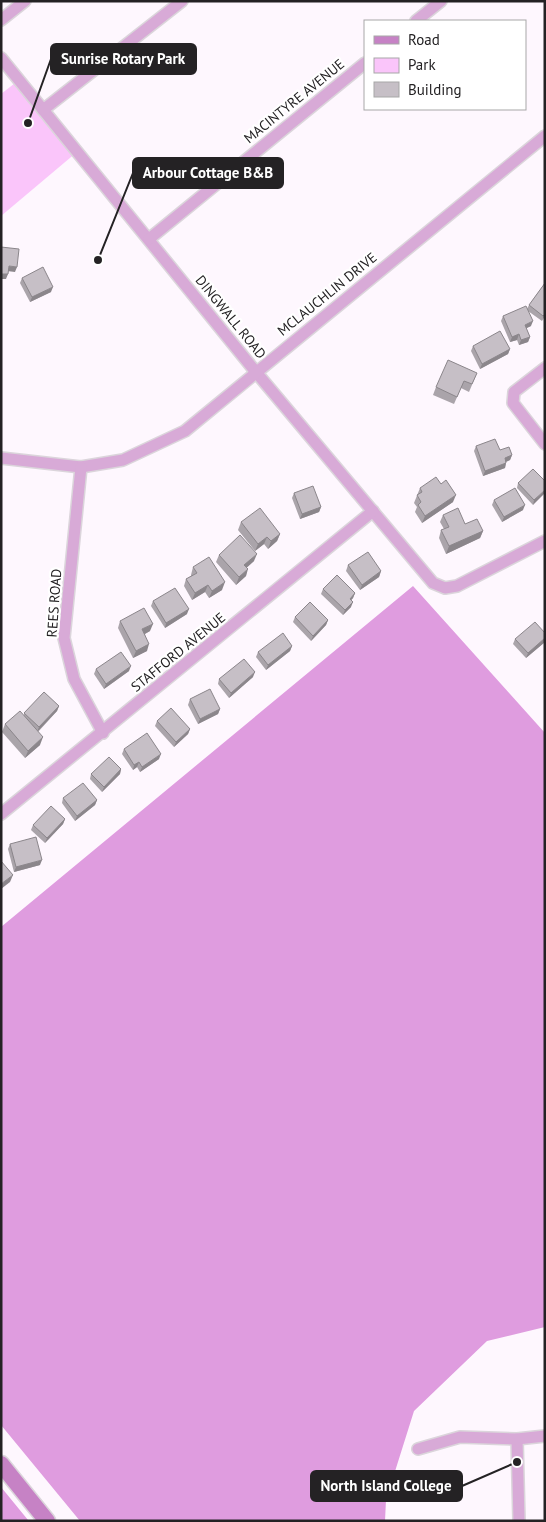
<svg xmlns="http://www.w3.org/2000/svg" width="546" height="1522" font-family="'PT Sans',sans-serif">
<rect width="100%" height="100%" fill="#fef7fe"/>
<polygon fill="#fac5fa" points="19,80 77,152 1,216 1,94"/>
<g fill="#df9cdf">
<polygon points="413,586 545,733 545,1327 487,1341 414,1411 386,1500 385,1521 80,1521 1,1425 1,927"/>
<polygon points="1,1487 28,1520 29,1521 1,1521"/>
</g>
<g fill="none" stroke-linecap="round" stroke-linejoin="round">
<g stroke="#dbd5db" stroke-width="14">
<g id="street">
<polyline points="1,20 25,1"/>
<polyline points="416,21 441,1"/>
<polyline points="1,58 255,371 433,583 445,588 457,586 545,541"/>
<polyline points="43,110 182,1"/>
<polyline points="149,239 365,63"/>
<polyline points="545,368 514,392 513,403 545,444"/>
<polyline points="1,458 81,467 123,460 185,431 545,136"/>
<polyline points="81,467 64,638 74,679 103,733"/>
<polyline points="1,814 373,511"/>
<polyline points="517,1439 519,1521"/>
<polyline points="418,1449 460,1437 517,1439 545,1436"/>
</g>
</g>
<g stroke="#dbd5db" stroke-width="19">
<polyline id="secondary" points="1,1464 47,1521"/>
</g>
<use href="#street" stroke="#d8aad7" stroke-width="11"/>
<use href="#secondary" stroke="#c682c5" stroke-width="16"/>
</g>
<g fill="#aaa4aa">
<polygon points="22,278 51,292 30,302 20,283"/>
<polygon points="545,283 545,316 542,321 528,311 531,326 526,328 530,337 528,342 519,345 517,340 510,342 501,321 503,316 527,309 529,305"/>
<polygon points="473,346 510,349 508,354 480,369 471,351"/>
<polygon points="477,373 469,392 461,388 454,404 433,395 436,387"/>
<polygon points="476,446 500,450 512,455 510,460 506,462 505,468 483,476 474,451"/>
<polygon points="545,481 533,505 517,488 518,483"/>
<polygon points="420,488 453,502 422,523 415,512 417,507 414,503"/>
<polygon points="294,493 321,507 319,512 300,519 292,498"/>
<polygon points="494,500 523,510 502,522 492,505"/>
<polygon points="443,515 465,524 483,531 480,538 446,554 439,538 441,530 444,529 440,522"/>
<polygon points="241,522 280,534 277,541 268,549 264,544 255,551 238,530"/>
<polygon points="219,555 254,561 247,567 246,576 236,585 216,562"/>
<polygon points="348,565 381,571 379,577 360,590 346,571"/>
<polygon points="193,567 222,590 209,598 205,592 192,600 184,586 186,579 191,576 191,575"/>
<polygon points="323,589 355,593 353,598 351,600 351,607 343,615 321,594"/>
<polygon points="153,601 187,614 165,628 151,606"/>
<polygon points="295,617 328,620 326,625 311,641 293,622"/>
<polygon points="120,621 150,631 145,634 147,651 133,658 118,628"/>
<polygon points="545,633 545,642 526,658 513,644 515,639"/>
<polygon points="292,646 290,651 266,670 256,657 258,652"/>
<polygon points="96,669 129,671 104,689 94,674"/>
<polygon points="253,677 229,698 218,684 219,679"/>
<polygon points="190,699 220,709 218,714 198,724 188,705"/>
<polygon points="59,706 57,711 38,732 40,745 25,758 2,732 5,724 24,715 24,713"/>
<polygon points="157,721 190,729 188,734 174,747 155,726"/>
<polygon points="124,749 159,759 140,772 137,767 133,770 122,754"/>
<polygon points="121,769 120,774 102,792 90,779 91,774"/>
<polygon points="63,798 97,800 95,805 75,821 62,803"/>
<polygon points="65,819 63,824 45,843 31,830 33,825"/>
<polygon points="10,844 40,865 14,872 8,849"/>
</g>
<g fill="#8b868b">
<polygon points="9,266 17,267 15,272 7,271"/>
<polygon points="1,274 8,274 6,279 1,279"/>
<polygon points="53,287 51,292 30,302 32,297"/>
<polygon points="533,321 531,326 523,330 525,325"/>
<polygon points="519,334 517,340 510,342 512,337"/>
<polygon points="530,337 528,342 519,345 521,340"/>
<polygon points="510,349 508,354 480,369 482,364"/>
<polygon points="512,455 510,460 503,463 505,458"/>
<polygon points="506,463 505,468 483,476 485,471"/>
<polygon points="545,490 545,493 533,505 534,500"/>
<polygon points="456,495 453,502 422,523 425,516"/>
<polygon points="525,505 523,510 502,522 504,517"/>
<polygon points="321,507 319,512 300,519 302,514"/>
<polygon points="483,531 480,538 446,554 449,546"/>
<polygon points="280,534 277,541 268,549 271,541"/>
<polygon points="267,537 264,544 255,551 258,544"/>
<polygon points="257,554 254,561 242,572 244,565"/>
<polygon points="248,569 246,576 236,585 239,577"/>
<polygon points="381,571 379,577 360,590 362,585"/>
<polygon points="225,582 222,590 209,598 212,591"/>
<polygon points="208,585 205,592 192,600 195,593"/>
<polygon points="355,593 353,598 348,604 350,599"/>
<polygon points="353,602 351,607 343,615 345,610"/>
<polygon points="189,609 187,614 165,628 166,623"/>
<polygon points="328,620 326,625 311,641 313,636"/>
<polygon points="153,624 150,631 139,637 142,629"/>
<polygon points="545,638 545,642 526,658 528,653"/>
<polygon points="149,644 147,651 133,658 136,651"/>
<polygon points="292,646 290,651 266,670 268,665"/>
<polygon points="131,666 129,671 104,689 106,684"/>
<polygon points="255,672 253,677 229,698 231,693"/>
<polygon points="59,706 57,711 37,732 39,727"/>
<polygon points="220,709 218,714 198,724 200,719"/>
<polygon points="190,729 188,734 174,747 176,742"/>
<polygon points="43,737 40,745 25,758 28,751"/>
<polygon points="161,754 159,759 140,772 142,767"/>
<polygon points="139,762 137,767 133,770 134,765"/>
<polygon points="121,769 120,774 102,792 104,787"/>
<polygon points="97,800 95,805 75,821 77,816"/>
<polygon points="65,819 63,824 45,843 47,838"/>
<polygon points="42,860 40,865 14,872 16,867"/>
<polygon points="13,875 10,882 1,889 1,884"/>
</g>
<g fill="#c6bfc6" stroke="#8b868b">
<polygon points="1,247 19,249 17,267 9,266 8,274 1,274"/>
<polygon points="43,267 53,287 32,297 22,278"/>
<polygon points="545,283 545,314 543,316 529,305"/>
<polygon points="526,306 533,321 525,325 530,337 521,340 519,334 512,337 503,316"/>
<polygon points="500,331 510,349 482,364 473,346"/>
<polygon points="448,360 477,373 472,384 464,381 457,397 436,387"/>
<polygon points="495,439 500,450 509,447 512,455 505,458 506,463 485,471 476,446"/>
<polygon points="533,469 545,481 545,490 534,500 518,483"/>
<polygon points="436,477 441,484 446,480 456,495 425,516 418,505 421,502 417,495 422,492 420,488"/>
<polygon points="313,486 321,507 302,514 294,493"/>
<polygon points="515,488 525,505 504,517 494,500"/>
<polygon points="260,508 280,534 271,541 267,537 258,544 241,522"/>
<polygon points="458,508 465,524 477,519 483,531 449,546 441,530 449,527 443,515"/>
<polygon points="240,535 257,554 244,565 248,569 239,577 219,555"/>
<polygon points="368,552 381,571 362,585 348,565"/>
<polygon points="209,557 225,582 212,591 208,585 195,593 186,579 197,573 193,567"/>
<polygon points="337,575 355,593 350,599 353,602 345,610 323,589"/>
<polygon points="175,588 189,609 166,623 153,601"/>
<polygon points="310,602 328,620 313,636 295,617"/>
<polygon points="144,608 153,624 142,629 149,644 136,651 120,621"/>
<polygon points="535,622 545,633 545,638 528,653 515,639"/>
<polygon points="283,633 292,646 268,665 258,652"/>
<polygon points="121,652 131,666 106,684 96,669"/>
<polygon points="244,659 255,672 231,693 219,679"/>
<polygon points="210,689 220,709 200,719 190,699"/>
<polygon points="44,692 59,706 39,727 24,713"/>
<polygon points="171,708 190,729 176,742 157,721"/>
<polygon points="20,711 43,737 28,751 5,724"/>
<polygon points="147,733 161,754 142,767 139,762 134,765 124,749"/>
<polygon points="109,757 121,769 104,787 91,774"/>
<polygon points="83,783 97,800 77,816 63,798"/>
<polygon points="51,806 65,819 47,838 33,825"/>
<polygon points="36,837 42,860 16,867 10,844"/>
<polygon points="1,861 13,875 1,884"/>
</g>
<g text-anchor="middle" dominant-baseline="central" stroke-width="4.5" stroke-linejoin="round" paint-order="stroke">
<g font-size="14" fill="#242224" stroke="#fff">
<text transform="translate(294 101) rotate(-39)">MACINTYRE AVENUE</text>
<text transform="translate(327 294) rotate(-39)">MCLAUCHLIN DRIVE</text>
<text transform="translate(231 317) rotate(51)">DINGWALL ROAD</text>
<text transform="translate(54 603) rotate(-86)">REES ROAD</text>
<text transform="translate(178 652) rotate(-39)">STAFFORD AVENUE</text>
</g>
</g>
<path fill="none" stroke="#242224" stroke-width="2" d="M28 123L51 59M98 260L133 173M517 1462L462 1486"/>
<g fill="#242224" stroke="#fff" stroke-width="2">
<circle cx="28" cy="123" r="5"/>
<circle cx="98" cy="260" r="5"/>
<circle cx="517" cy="1462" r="5"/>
</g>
<g fill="#242224" stroke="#242224" stroke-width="2">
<rect x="51" y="44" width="145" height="30" rx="5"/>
<rect x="133" y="158" width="150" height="30" rx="5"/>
<rect x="311" y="1471" width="151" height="30" rx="5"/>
</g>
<g font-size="15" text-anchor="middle" font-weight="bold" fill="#fff">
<text x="123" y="64">Sunrise Rotary Park</text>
<text x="208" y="178">Arbour Cottage B&amp;B</text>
<text x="386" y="1491">North Island College</text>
</g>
<rect width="546" height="1522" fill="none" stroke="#242224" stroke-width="5"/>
<rect x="364" y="20" width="162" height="90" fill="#ffffff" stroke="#a7a7a7"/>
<rect x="374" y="36" width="25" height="8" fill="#c682c5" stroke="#a7a7a7"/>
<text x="408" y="45" font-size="15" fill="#242224">Road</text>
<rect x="374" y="58" width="25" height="15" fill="#fac5fa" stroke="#a7a7a7"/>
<text x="408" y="70" font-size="15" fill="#242224">Park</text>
<rect x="374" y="82" width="25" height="15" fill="#c6bfc6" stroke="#a7a7a7"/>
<text x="408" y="95" font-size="15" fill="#242224">Building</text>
</svg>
